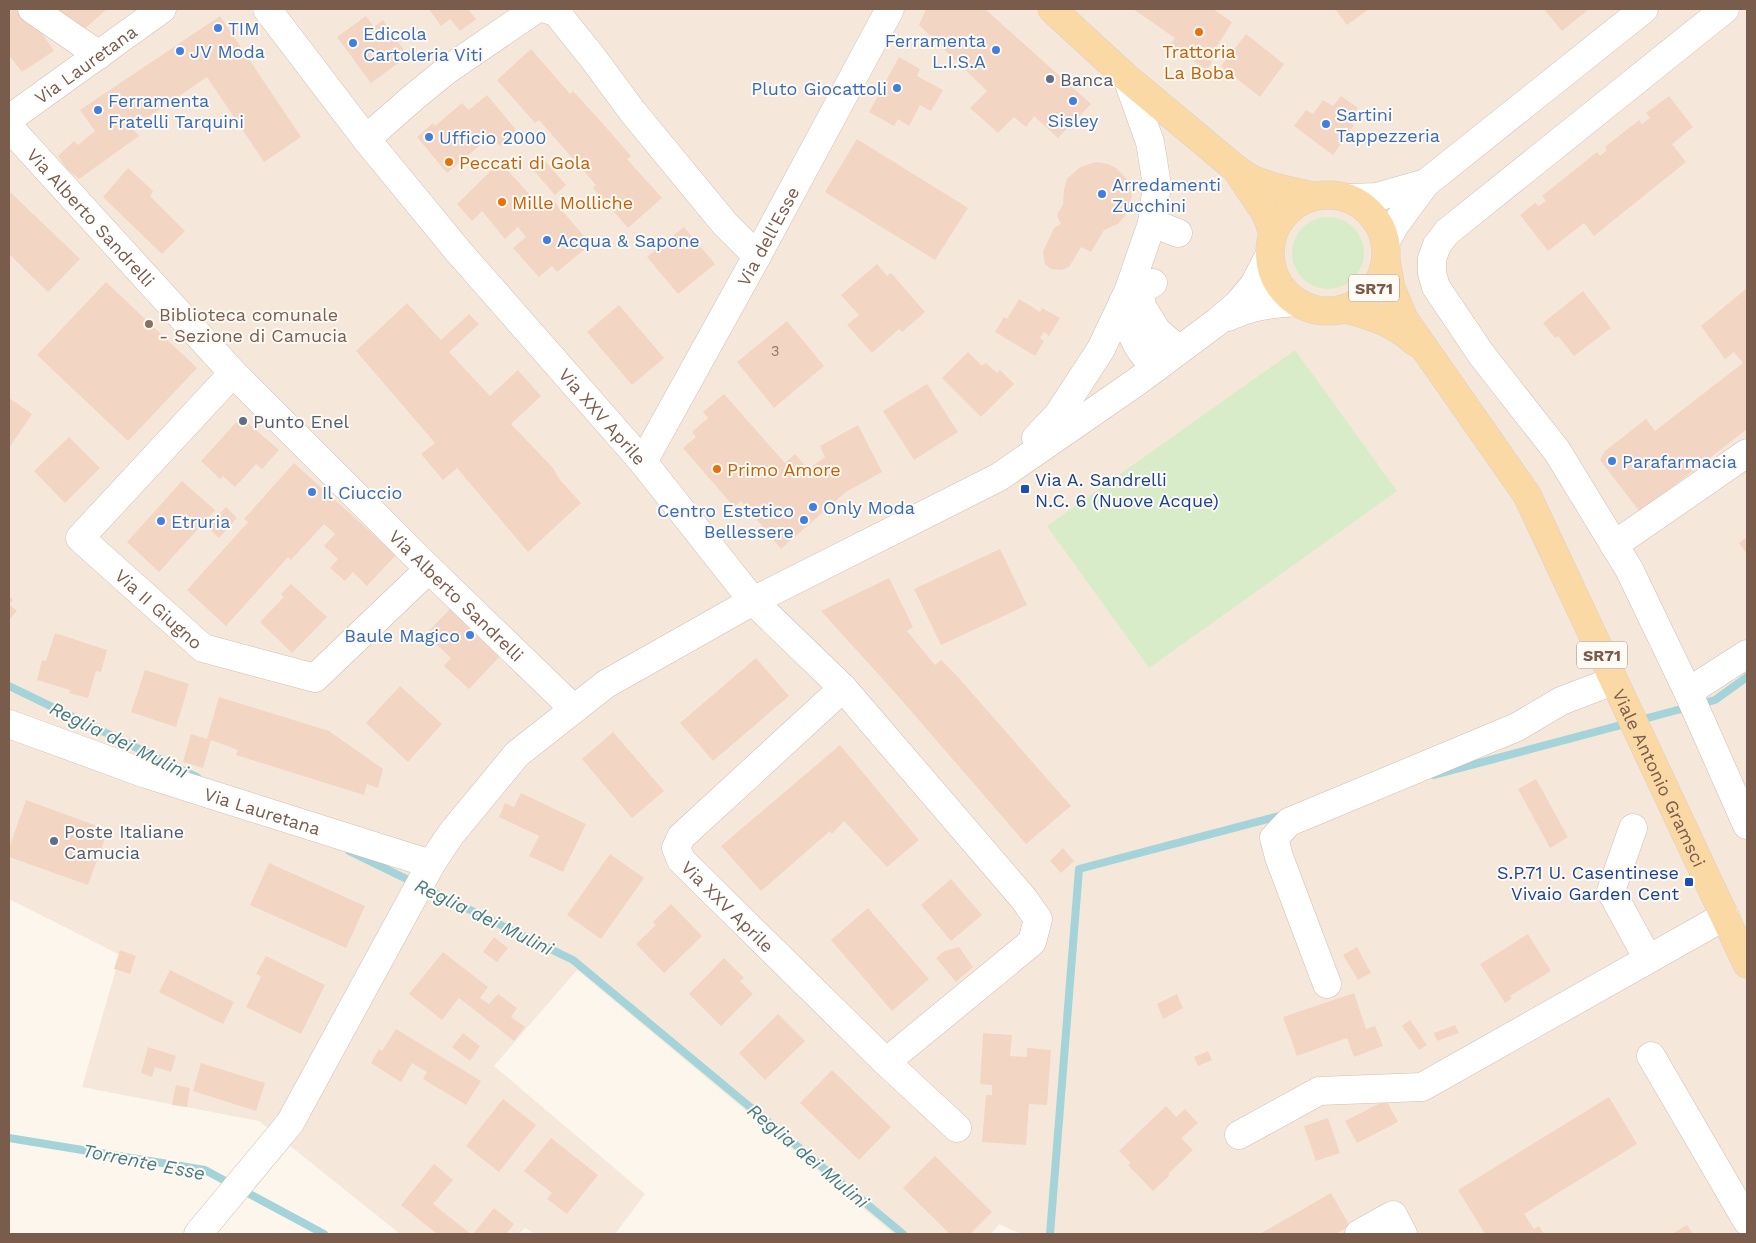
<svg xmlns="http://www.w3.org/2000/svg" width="1756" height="1243" font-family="'Work Sans',sans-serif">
<rect width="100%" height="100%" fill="#fdf6ec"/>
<polygon fill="#f5e8da" points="9,9 1747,9 1747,1234 1021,1234 999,1224 991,1234 894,1234 577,970 494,1066 645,1194 615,1234 535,1234 525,1228 519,1234 400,1234 259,1121 82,1087 120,955 9,899"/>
<g fill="#d8ecc9">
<circle cx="1328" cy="253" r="36"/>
<polygon points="1295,350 1397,491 1149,668 1047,526"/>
</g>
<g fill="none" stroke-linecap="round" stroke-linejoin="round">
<g stroke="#a5d3da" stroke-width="8">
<polyline points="9,686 197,777"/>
<polyline points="1434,775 1715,700 1747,677"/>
<polyline points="349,851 573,960 903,1234"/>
<polyline points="9,1138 205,1170 324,1234"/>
<polyline points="1050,1234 1079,869 1283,815"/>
</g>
</g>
<g fill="#f3d5c3">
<polygon points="9,9 17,9 32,19 54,51 22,72 9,55"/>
<polygon points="49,9 107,9 80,33"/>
<polygon points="429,9 468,9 476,19 460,31 450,19 441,26"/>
<polygon points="926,9 985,9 1091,104 1058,138 1034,116 1026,127 1014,117 998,133 970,108 987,91 919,25"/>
<polygon points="1133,9 1213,9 1232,22 1209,59 1212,62 1207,70 1170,45 1175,38"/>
<polygon points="1335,9 1369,9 1347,25"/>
<polygon points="1544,9 1589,9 1562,31"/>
<polygon points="220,16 301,137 264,162 207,77 132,128 139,136 79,179 67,169 58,156 74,141 78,145 95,131 80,110"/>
<polygon points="366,16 374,27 383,20 408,56 371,83 337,37"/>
<polygon points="1246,34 1284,64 1260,97 1221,66"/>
<polygon points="531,49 570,94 573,91 604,125 631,156 627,159 662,198 628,228 593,188 596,185 539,120 535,123 497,80"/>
<polygon points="899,57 920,69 917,76 943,90 931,111 920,105 909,126 898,119 894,126 869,112"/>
<polygon points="487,95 517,131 500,146 491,136 447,173 417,137 433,123 435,126 462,103 469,110"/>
<polygon points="1341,96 1358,108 1348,121 1354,125 1333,155 1294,126 1306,110 1313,114 1323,100 1333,106"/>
<polygon points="1669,96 1693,127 1672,144 1686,162 1594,236 1584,223 1548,251 1520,215 1535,203 1539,206 1546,201 1542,196 1597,152 1600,156 1607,150 1605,147 1639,120 1642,124 1650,118 1646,113"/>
<polygon points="857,139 968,208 935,260 825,192"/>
<polygon points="539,154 566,185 555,195 528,164"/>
<polygon points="500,162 540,206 550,197 591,244 557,272 552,266 539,277 513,248 526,237 518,227 505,239 482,211 472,221 457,204"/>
<polygon points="1097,162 1108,164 1116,168 1126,178 1130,185 1132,197 1128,212 1118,224 1104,230 1091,252 1081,247 1069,267 1062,270 1051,269 1045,264 1043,252 1054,228 1061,224 1058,218 1057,214 1063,205 1064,190 1067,179 1079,168 1086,165"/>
<polygon points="128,168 153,191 150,196 185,231 162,254 103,197"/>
<polygon points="9,191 80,259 48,292 9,254"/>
<polygon points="684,227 715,264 678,294 647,257"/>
<polygon points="877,264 887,276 891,273 925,312 902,332 899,329 872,353 847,325 859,315 841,295"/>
<polygon points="106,282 197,368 128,441 37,355"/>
<polygon points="1747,288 1747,429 1640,512 1600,460 1605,451 1646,419 1655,431 1743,363 1734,352 1725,359 1701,326"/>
<polygon points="1583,291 1611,328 1574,356 1558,336 1555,338 1543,323"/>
<polygon points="1019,299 1040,312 1042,308 1060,318 1049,336 1044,332 1040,338 1044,341 1035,356 995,332 1004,317 1007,319"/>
<polygon points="407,303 441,340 469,314 479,324 449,352 490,396 518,370 541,396 511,424 553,468 560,480 581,503 528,552 457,468 443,480 421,454 435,443 356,351"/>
<polygon points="619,305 664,358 632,385 587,332"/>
<polygon points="787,321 824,366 774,408 737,362"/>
<polygon points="968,352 982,366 986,363 997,373 1000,370 1014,384 981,417 942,378"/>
<polygon points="927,384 958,432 914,460 883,411"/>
<polygon points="724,394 785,463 795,454 808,469 825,457 820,446 858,425 882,472 846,492 781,549 741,501 734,507 683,448 696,437 692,432 708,418 703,412"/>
<polygon points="9,398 32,414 9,448"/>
<polygon points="241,417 279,450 262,469 256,464 235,487 223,476 220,479 201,461"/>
<polygon points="69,437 100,468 65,503 34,471"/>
<polygon points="294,463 396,555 367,586 353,572 345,581 330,568 338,559 324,546 335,534 324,524 291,560 288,557 226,626 187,590 248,522 244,519"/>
<polygon points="182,481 215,510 159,572 127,542"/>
<polygon points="226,507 237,518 219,538 207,527"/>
<polygon points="1747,537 1747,554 1739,543"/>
<polygon points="1000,549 1027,605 941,645 914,589"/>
<polygon points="889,578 913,627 907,631 935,665 941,660 957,676 1071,806 1026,844 898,696 821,611"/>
<polygon points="291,584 327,617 292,653 260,622 284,597 281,594"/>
<polygon points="9,596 13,600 9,604 17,611 9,620"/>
<polygon points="451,608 501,655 469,689 444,666 451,658 426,634"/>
<polygon points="55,633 107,650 101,672 96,671 88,698 69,693 70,690 37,680 42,660 46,661"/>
<polygon points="756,658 789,696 713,761 680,723"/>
<polygon points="145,670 189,684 176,727 131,712"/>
<polygon points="400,686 442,724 408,762 366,723"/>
<polygon points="219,697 329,731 383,769 378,788 367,784 364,795 236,755 238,750 211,740 203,768 183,762 191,734 207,739"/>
<polygon points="613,732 664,791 632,818 582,759"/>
<polygon points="840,745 919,840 887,867 844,821 832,834 830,831 761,891 721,846"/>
<polygon points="1536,779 1568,837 1550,848 1518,789"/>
<polygon points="521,793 586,824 563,872 529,856 539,836 499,817 505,803 514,807"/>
<polygon points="26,800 108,830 88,885 9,857 9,848"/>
<polygon points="1063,848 1074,861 1061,873 1050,861"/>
<polygon points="610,854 644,878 601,939 567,915"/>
<polygon points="269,863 365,906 346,948 250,905"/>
<polygon points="951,879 982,915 951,941 921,905"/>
<polygon points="671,904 702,936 664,973 636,944 656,925 653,922"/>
<polygon points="868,908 929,979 892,1011 831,940"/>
<polygon points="1528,934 1551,971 1510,996 1512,998 1505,1003 1480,964"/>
<polygon points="494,937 508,948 497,962 483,952"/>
<polygon points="959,947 973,967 956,982 936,958 944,951"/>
<polygon points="1357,947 1371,973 1358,980 1343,955"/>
<polygon points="120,950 136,956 130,974 114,969"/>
<polygon points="443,952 488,987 480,998 489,1004 498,994 517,1008 511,1017 525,1027 514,1041 459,998 442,1020 409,994"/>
<polygon points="266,956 325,985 301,1034 246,1007 261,977 256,974"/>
<polygon points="724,958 744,978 740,981 753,994 721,1026 689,994"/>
<polygon points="170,970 234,1002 223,1024 159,992"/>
<polygon points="1354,993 1366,1029 1375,1026 1383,1046 1354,1057 1347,1038 1297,1056 1283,1017"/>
<polygon points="1177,994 1183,1008 1163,1019 1157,1004"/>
<polygon points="778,1014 805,1041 765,1080 739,1053"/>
<polygon points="1410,1020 1427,1045 1419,1050 1402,1026"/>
<polygon points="1455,1025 1459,1033 1437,1041 1434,1033"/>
<polygon points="396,1029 481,1081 466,1105 423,1079 427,1072 412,1063 401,1082 371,1063 379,1049 382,1051"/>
<polygon points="463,1033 480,1046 470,1061 452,1047"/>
<polygon points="983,1033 1012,1035 1010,1056 1027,1057 1027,1048 1051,1050 1047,1105 1029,1104 1026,1145 982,1142 986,1095 992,1095 992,1085 980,1084"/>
<polygon points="148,1047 176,1056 171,1072 155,1067 152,1077 141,1073"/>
<polygon points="1208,1051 1212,1060 1198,1066 1194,1057"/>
<polygon points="201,1063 265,1083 256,1111 193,1091"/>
<polygon points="832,1070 891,1127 859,1160 800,1103"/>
<polygon points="176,1085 190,1088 187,1107 172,1105"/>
<polygon points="1609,1097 1637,1144 1524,1214 1534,1229 1539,1226 1544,1234 1485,1234 1458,1190"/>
<polygon points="503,1099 536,1125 499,1172 466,1146"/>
<polygon points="1386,1100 1398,1122 1357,1143 1345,1121"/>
<polygon points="1166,1106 1176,1117 1185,1109 1198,1123 1181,1138 1193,1150 1168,1174 1170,1175 1153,1191 1128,1165 1131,1163 1119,1151"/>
<polygon points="1328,1118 1340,1153 1316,1161 1304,1126"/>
<polygon points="551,1138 598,1175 567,1214 547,1199 552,1193 524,1171"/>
<polygon points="935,1156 992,1212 970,1234 950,1234 903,1188"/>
<polygon points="434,1164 453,1180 433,1204 471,1234 437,1234 401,1205"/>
<polygon points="1331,1193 1350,1226 1335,1234 1260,1234"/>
<polygon points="494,1208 514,1224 506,1234 473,1234"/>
<polygon points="1687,1225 1693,1234 1672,1234"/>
</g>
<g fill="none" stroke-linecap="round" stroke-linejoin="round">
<g stroke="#d1beb0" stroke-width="29">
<g id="minor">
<polyline points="32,9 99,55"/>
<path id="s1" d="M 267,9 L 366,139 L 458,251 L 643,462 L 753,601 L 843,688 L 1024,899 L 1038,919 L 1032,942 L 886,1062"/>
<polyline points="546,9 556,12 593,58 632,111 725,224 757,256"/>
<polyline points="1725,9 1447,232 1437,245 1432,259 1432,273 1436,287 1481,354 1557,451 1629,569 1688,692 1747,825"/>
<path id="s2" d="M 9,119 L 162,9"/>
<path id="s3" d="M 9,127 L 233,373 L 429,569 L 574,709"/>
<polyline points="366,139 415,96 447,70 536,9"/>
<polyline points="1349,198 1377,197 1426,183"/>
<polyline points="1152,223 1178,233"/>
<polyline points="1386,241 1395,225 1426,183 1644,9"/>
<polyline points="1153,283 1146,287 1141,293 1141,305 1157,331 1179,350"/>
<path d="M 1123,302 C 1127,326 1136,352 1157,367"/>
<path d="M 1228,317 C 1252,306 1270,304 1296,302"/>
<path id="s4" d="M 233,373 L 80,538 L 203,648 L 315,678 L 429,569"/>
<polyline points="1036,438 1058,415 1101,349 1128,292 1152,223 1157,185 1150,142 1127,78"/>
<path id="s5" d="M 643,462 L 757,256 L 890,9"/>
<polyline points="1614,545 1747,453"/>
<path id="s6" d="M 843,688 L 681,837 L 676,848 L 681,860 L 886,1062 L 957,1128"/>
<polyline points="1688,692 1747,654"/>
<path id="s7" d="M 9,724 L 146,774 L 431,864"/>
<polyline points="1633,828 1611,891 1648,959"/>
<polyline points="1327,984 1279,857 1274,838 1289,822 1517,727 1561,701 1613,681"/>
<polyline points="1651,1056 1747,1221"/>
<polyline points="1239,1135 1319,1091 1422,1087 1725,916"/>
<polyline points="198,1234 290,1123 431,864 451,834 517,754 606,684 753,601 999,477 1135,383 1217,322 1237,305 1254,285 1269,256"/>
<polyline points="1359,1234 1393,1215 1403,1234"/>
</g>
</g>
<g stroke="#dad1cd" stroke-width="29">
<g id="major">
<polyline points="1052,9 1127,78 1236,169 1253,180 1277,188 1312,196"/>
<polyline points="1238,172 1266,214 1273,233"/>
<circle cx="1328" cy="253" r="58"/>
<path id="s8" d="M 1386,260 L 1391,288 L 1404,319 L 1527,495 L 1747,964"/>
<path d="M 1346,309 C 1372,316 1395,323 1415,342"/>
</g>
</g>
<use href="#minor" stroke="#fff" stroke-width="28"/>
<use href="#major" stroke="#fbd9a5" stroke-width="28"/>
</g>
<g fill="#3f7fe0" stroke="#fffaf3" stroke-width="2">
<circle cx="218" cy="28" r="5"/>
<circle cx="353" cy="43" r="5"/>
<circle cx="996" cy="50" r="5"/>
<circle cx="180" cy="51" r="5"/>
<circle cx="897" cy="88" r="5"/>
<circle cx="1073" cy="101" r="5"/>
<circle cx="98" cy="110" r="5"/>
<circle cx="1326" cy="124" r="5"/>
<circle cx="429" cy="137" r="5"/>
<circle cx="1102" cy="194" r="5"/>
<circle cx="547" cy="240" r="5"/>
<circle cx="1612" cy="461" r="5"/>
<circle cx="312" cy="492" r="5"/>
<circle cx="813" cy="507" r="5"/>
<circle cx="804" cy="520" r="5"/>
<circle cx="161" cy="521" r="5"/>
<circle cx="470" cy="635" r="5"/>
</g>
<g fill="#e8710a" stroke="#fffaf3" stroke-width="2">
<circle cx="1199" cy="32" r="5"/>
<circle cx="449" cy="162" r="5"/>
<circle cx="502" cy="202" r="5"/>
<circle cx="717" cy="469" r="5"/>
</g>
<g fill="#5c6f8a" stroke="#fffaf3" stroke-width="2">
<circle cx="1050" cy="79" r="5"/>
<circle cx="243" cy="421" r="5"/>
<circle cx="54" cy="841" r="5"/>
</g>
<circle fill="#8d6e63" stroke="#fffaf3" stroke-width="2" cx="149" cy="324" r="5"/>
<g fill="#1a4fb4" stroke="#fffaf3" stroke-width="2">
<rect x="1020" y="484" width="10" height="10" rx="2.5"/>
<rect x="1684" y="877" width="10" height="10" rx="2.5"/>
</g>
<g text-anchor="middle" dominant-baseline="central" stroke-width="4" stroke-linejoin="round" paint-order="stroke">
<g font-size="15" fill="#987a6a">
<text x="775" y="351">3</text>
</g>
<g fill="#fffaf3" stroke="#a28b7f" stroke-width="1">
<rect x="1349" y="274.5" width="50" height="27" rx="4"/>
<rect x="1577" y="641.5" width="50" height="27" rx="4"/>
</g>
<g font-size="16" font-weight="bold" fill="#7a5c4d">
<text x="1374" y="288">SR71</text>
<text x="1602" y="655">SR71</text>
</g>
<g font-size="18" fill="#366cbe" stroke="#fffaf3" text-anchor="start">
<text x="228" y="28">TIM</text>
<text x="363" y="33">Edicola<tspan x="363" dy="21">Cartoleria Viti</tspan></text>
<text x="986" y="40" text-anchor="end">Ferramenta<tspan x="986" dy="21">L.I.S.A</tspan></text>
<text x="190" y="51">JV Moda</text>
<text x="887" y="88" text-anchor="end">Pluto Giocattoli</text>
<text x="108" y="100">Ferramenta<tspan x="108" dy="21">Fratelli Tarquini</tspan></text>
<text x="1336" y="114">Sartini<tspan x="1336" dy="21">Tappezzeria</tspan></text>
<text x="1073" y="120" text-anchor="middle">Sisley</text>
<text x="439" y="137">Ufficio 2000</text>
<text x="1112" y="184">Arredamenti<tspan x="1112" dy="21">Zucchini</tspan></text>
<text x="557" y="240">Acqua &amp; Sapone</text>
<text x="1622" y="461">Parafarmacia</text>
<text x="322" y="492">Il Ciuccio</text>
<text x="823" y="507">Only Moda</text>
<text x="794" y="510" text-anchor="end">Centro Estetico<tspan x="794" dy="21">Bellessere</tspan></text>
<text x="171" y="521">Etruria</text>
<text x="460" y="635" text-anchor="end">Baule Magico</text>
</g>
<g font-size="18" fill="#c56008" stroke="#fffaf3" text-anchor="start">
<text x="1199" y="51" text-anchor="middle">Trattoria<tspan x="1199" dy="21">La Boba</tspan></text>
<text x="459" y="162">Peccati di Gola</text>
<text x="512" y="202">Mille Molliche</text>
<text x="727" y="469">Primo Amore</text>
</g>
<g font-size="18" fill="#7a5c4d" stroke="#fffaf3">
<text stroke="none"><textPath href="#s2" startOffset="94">Via Lauretana</textPath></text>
<text stroke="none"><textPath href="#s3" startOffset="122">Via Alberto Sandrelli</textPath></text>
<text stroke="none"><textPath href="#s5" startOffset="258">Via dell'Esse</textPath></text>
<text stroke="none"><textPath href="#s1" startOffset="528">Via XXV Aprile</textPath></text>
<text stroke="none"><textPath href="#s3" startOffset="648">Via Alberto Sandrelli</textPath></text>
<text stroke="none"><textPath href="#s4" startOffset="331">Via II Giugno</textPath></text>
<text stroke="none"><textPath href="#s8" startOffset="589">Viale Antonio Gramsci</textPath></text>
<text stroke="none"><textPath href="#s7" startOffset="268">Via Lauretana</textPath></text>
<text stroke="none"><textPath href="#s6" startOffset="311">Via XXV Aprile</textPath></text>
</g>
<g font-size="18" fill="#4e5e75" stroke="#fffaf3" text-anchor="start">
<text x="1060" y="79">Banca</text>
<text x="253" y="421">Punto Enel</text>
<text x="64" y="831">Poste Italiane<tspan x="64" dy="21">Camucia</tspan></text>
</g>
<g font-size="18" fill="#785e54" stroke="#fffaf3" text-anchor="start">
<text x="159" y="314">Biblioteca comunale<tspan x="159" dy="21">- Sezione di Camucia</tspan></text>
</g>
<g font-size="18" fill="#164399" stroke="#fffaf3" text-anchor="start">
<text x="1035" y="479">Via A. Sandrelli<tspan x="1035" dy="21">N.C. 6 (Nuove Acque)</tspan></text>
<text x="1679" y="872" text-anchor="end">S.P.71 U. Casentinese<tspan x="1679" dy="21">Vivaio Garden Cent</tspan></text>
</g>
<g font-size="19" font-style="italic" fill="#437c86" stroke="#fffaf3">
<text transform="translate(119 740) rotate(26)">Reglia dei Mulini</text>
<text transform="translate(484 917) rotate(26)">Reglia dei Mulini</text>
<text transform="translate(808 1156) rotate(40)">Reglia dei Mulini</text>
<text transform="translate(144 1162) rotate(11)">Torrente Esse</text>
</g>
</g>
<rect width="1756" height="1243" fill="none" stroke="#7a5c4d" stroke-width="20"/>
</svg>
